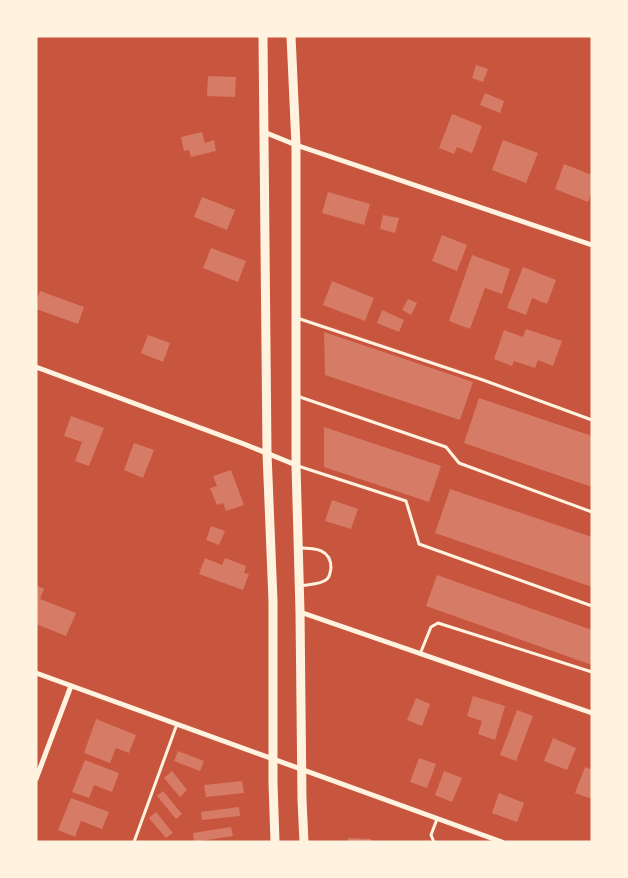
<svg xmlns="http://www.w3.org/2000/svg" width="628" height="878" font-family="Barlow,sans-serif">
<rect width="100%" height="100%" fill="#c8553d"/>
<g fill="#d67c66">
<polygon points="476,65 488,69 483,82 472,78"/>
<polygon points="208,76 236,77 235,97 207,96"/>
<polygon points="485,93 504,101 500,113 480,105"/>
<polygon points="452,114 482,126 472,153 457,147 454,154 439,148"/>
<polygon points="202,132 205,143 214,140 216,151 191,157 189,150 184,151 181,137"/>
<polygon points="503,140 538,153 526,183 492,170"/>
<polygon points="564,164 592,175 592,192 588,202 555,189"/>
<polygon points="328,192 370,204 364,225 322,213"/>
<polygon points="202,197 235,210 227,230 194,217"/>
<polygon points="383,215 399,218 395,233 380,229"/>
<polygon points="442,235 467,245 457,271 432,261"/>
<polygon points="211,248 246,261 238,282 203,268"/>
<polygon points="472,255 510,269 502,294 485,288 470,329 449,321"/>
<polygon points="523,267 556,280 547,304 532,298 526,315 507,308"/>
<polygon points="332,281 374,298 365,321 323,305"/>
<polygon points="40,291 84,307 78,324 36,309 36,302"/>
<polygon points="408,299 417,303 411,315 402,310"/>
<polygon points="382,310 404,320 399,332 377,323"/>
<polygon points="526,329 562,341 553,366 538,360 535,368 514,361 512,366 494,359 504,330 523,337"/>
<polygon points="324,332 473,382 460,420 325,375"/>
<polygon points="148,335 170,343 163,362 141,353"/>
<polygon points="479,398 592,436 592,487 464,443"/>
<polygon points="71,416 104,428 89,466 75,461 82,442 64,436"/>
<polygon points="324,427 441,466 429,502 324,467"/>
<polygon points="134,443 154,450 143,478 124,470"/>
<polygon points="231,470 244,505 226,511 223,503 217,505 210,488 217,486 213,476"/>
<polygon points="450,489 592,537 592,587 435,533"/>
<polygon points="332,500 358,509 351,529 325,521"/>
<polygon points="211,526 225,531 219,545 206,540"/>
<polygon points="205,558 222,565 225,558 246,566 244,573 249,574 243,590 199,574"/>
<polygon points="437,575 592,630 592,665 426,606"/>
<polygon points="36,585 44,589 40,599 76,613 66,636 36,624"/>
<polygon points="473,696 505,706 495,740 478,734 482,721 467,716"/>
<polygon points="416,698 430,704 422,726 407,720"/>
<polygon points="517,710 533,716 516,761 500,755"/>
<polygon points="96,719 136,735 129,753 116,748 110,763 84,753"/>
<polygon points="553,738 576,748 567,770 544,761"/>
<polygon points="178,751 204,761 200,771 174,761"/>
<polygon points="419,758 436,764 427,788 410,782"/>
<polygon points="85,760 119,773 112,792 94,785 89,798 72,792"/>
<polygon points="585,767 592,770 592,799 575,793"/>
<polygon points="172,771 187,790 180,797 164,778"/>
<polygon points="444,771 462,778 452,802 435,795"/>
<polygon points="242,781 244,793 206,797 204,785"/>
<polygon points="163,791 182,814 176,819 157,796"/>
<polygon points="499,793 524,803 517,822 492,813"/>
<polygon points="71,798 109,812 102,829 81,821 75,837 58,830"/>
<polygon points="239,807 240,816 202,820 201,812"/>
<polygon points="156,812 173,833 166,838 149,818"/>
<polygon points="231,827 233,836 194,842 193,833"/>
<polygon points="348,838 371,839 371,842 348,842"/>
</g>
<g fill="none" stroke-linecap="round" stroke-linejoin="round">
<g stroke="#fff3e0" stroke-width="3">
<polyline points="297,318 483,380 592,420"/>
<polyline points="297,396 446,447 459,463 592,512"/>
<polyline points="298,466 406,501 419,544 592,606"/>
<path d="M 300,586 C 308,584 321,585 327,579 C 330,577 330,572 331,568 C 331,549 315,548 300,548"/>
<polyline points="420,654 431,627 438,623 592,672"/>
<polyline points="134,842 177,724"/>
<polyline points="434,842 431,835 437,819"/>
</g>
<g stroke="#fff3e0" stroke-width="5">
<polyline points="264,132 296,145 592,245"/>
<polyline points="36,367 244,444 296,465"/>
<polyline points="300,612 592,713"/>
<polyline points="36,673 502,842"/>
<polyline points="36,779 71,686"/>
</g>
<g stroke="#fff3e0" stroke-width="9">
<polyline points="263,36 267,453 273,601 273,783 275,842"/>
<polyline points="291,36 296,145 296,465 300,612 302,800 304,842"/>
</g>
</g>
<rect width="628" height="878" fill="none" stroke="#fff3e0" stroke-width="75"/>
</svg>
